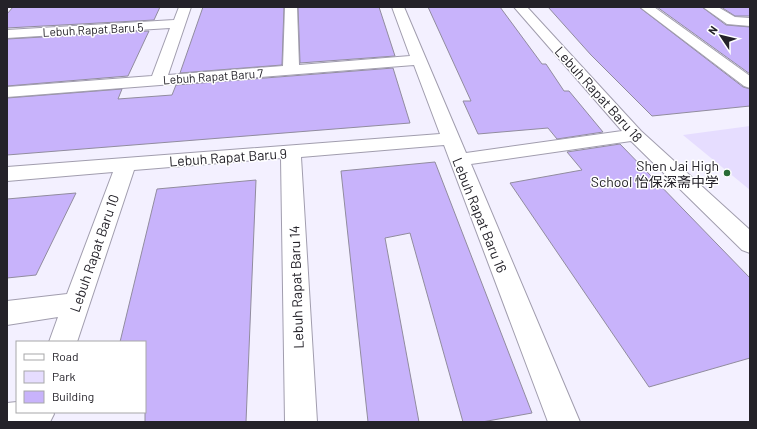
<svg xmlns="http://www.w3.org/2000/svg" width="757" height="429" font-family="Barlow,'Noto Sans SC',sans-serif">
<rect width="100%" height="100%" fill="#f3f0ff"/>
<polygon fill="#e6ddff" points="750,126 750,190 683,135"/>
<g fill="#c8b3fb" stroke="#918c9e">
<polygon points="13,7 160,7 154,20 7,28 7,14"/>
<polygon points="203,7 284,7 282,65 180,73"/>
<polygon points="298,7 379,7 395,56 300,63"/>
<polygon points="428,7 500,7 542,64 546,64 564,91 569,91 603,132 557,139 548,128 478,134 463,101 471,101"/>
<polygon points="548,7 639,7 743,87 750,89 750,106 652,116 591,55"/>
<polygon points="657,7 702,7 726,25 750,27 750,74"/>
<polygon points="721,7 750,7 750,16 735,16"/>
<polygon points="149,31 128,76 7,86 7,39"/>
<polygon points="393,68 410,123 7,155 7,98 122,89 118,99 172,95 176,85"/>
<polygon points="620,144 750,278 750,358 649,387 510,183 582,170 567,152"/>
<polygon points="435,162 532,413 482,422 463,422 410,233 385,238 419,422 368,422 341,171"/>
<polygon points="256,180 246,422 145,422 145,342 120,342 157,189"/>
<polygon points="76,193 36,275 7,278 7,199"/>
</g>
<g fill="none" stroke-linecap="round" stroke-linejoin="round">
<g stroke="#a19dae" stroke-width="2">
<g id="minor">
<polygon points="179,7 191,7 168,75 283,66 285,7 297,7 299,65 410,56 392,7 404,7 466,153 622,131 514,7 527,7 641,131 750,230 750,253 742,250 631,141 471,164 580,422 548,422 444,145 301,157 317,422 285,422 281,158 134,170 77,342 49,342 58,317 7,325 7,301 67,294 113,172 7,181 7,167 440,134 414,65 7,97 7,87 152,76 170,28 7,38 7,30 174,20"/>
<polygon points="640,7 654,7 750,76 750,88 744,86"/>
<polygon points="703,7 718,7 735,17 750,18 750,26 727,24"/>
<polygon points="17,402 17,412 53,412 54,414 50,422 7,422 7,403"/>
</g>
</g>
<use href="#minor" fill="#fff" fill-rule="evenodd"/>
</g>
<circle fill="#296c36" stroke="#fff" stroke-width="1.5" cx="727" cy="173" r="4"/>
<g text-anchor="middle" dominant-baseline="central" stroke-width="3" stroke-linejoin="round" paint-order="stroke">
<g font-size="12" fill="#242229" stroke="#fff">
<text transform="translate(93 29) rotate(-3)">Lebuh Rapat Baru 5</text>
<text transform="translate(213 76) rotate(-4)">Lebuh Rapat Baru 7</text>
</g>
<g font-size="14" fill="#242229" stroke="#fff">
<text transform="translate(599 94) rotate(48)">Lebuh Rapat Baru 18</text>
<text transform="translate(228 157) rotate(-4)">Lebuh Rapat Baru 9</text>
<text transform="translate(480 215) rotate(68)">Lebuh Rapat Baru 16</text>
<text transform="translate(94 253) rotate(-71)">Lebuh Rapat Baru 10</text>
<text transform="translate(296 287) rotate(-92)">Lebuh Rapat Baru 14</text>
</g>
<g font-size="14" fill="#242229" stroke="#fff" text-anchor="end">
<text x="719" y="165">Shen Jai High<tspan x="719" dy="16">School 怡保深斋中学</tspan></text>
</g>
</g>
<rect width="757" height="429" fill="none" stroke="#242229" stroke-width="16"/>
<rect x="16" y="341" width="130" height="72" fill="#ffffff" stroke="#a7a7a9"/>
<rect x="24" y="354" width="20" height="6" fill="#ffffff" stroke="#a7a7a9"/>
<text x="52" y="361" font-size="12" fill="#242229">Road</text>
<rect x="24" y="371" width="20" height="12" fill="#e6ddff" stroke="#a7a7a9"/>
<text x="52" y="381" font-size="12" fill="#242229">Park</text>
<rect x="24" y="391" width="20" height="12" fill="#c8b3fb" stroke="#a7a7a9"/>
<text x="52" y="401" font-size="12" fill="#242229">Building</text>
<g transform="translate(721 36) rotate(305)" stroke="#ffffff" stroke-width="3" paint-order="stroke">
<path d="M0-3L7 15L0 10L-7 15Z" fill="#242229"/>
<text y="-6" font-size="11" font-weight="bold" text-anchor="middle" fill="#242229">N</text>
</g>
</svg>
